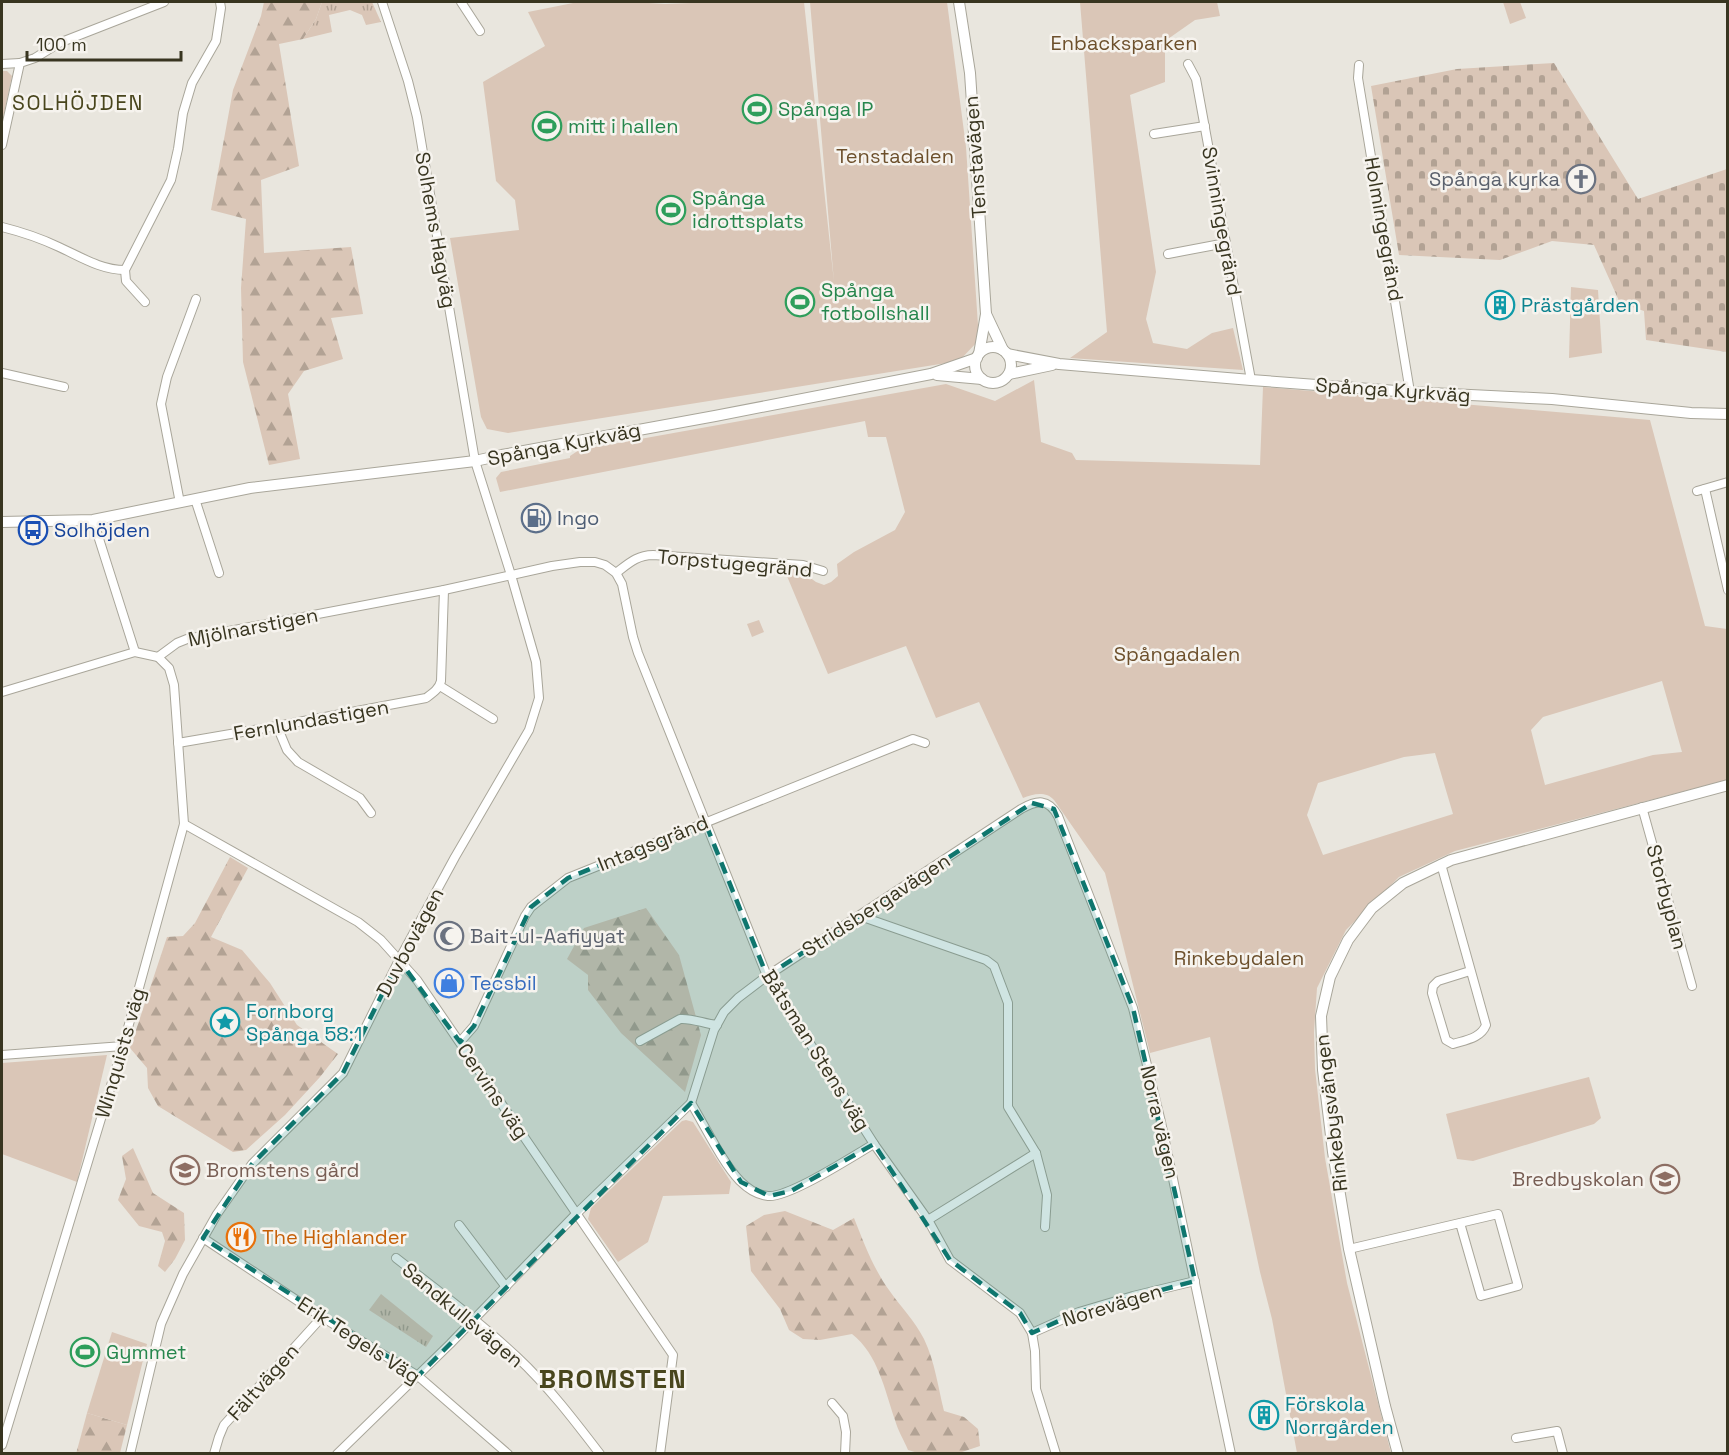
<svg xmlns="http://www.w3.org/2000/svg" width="1729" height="1455" font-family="'Space Grotesk',sans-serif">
<defs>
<pattern id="grass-tufts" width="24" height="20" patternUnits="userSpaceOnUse" patternTransform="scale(1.5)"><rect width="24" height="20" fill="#dac6b7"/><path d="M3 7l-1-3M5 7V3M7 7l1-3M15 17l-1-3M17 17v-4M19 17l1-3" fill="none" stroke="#b2a294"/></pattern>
<pattern id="forest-firs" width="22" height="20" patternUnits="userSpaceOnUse" patternTransform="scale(1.5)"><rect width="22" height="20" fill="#dac6b7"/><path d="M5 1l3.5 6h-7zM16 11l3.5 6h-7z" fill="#b2a294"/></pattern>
<pattern id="cemetery-stones" width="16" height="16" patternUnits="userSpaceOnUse" patternTransform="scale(1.5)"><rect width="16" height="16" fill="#dac6b7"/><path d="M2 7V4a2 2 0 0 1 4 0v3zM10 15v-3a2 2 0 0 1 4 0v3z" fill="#b2a294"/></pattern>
</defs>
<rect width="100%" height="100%" fill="#e9e6de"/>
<g fill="url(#grass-tufts)">
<polygon points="322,2 372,2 381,22 366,25 362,15 350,10 329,15 332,32 303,39 316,19"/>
<polygon points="381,1294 433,1336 426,1347 369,1310"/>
</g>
<g fill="url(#forest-firs)">
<polygon points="264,2 322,2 316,19 303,39 279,44 299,166 261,180 264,253 351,247 363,314 331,318 343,359 304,371 288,394 300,459 269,465 243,362 241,288 246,219 211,210 233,90 261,16"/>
<polygon points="230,857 248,868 211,937 242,950 270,983 297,1025 338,1054 320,1077 285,1115 246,1150 233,1152 158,1106 148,1088 147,1068 130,1048 167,937 183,936 195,923"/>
<polygon points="646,908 679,955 701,1035 685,1092 621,1033 588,990 588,975 567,959 584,928"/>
<polygon points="133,1148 153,1193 184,1213 185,1240 175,1259 165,1272 158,1266 165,1241 162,1232 139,1226 118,1200 126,1179 122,1156"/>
<path d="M 785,1211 L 833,1230 L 854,1218 C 864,1243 873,1268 889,1290 C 900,1306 915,1321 924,1339 C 935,1362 938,1387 944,1411 L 964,1417 L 978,1429 L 980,1446 L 959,1453 L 918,1453 L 908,1450 C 904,1440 898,1431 895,1420 C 885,1391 878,1354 852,1334 L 820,1340 L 803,1339 L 789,1330 L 780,1309 L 751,1271 L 746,1226 L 764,1215 Z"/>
<polygon points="87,1413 127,1425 120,1453 76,1454"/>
</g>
<polygon fill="url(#cemetery-stones)" points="1554,63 1638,199 1727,169 1727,352 1646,340 1644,311 1620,303 1594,245 1552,241 1500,260 1399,255 1371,86 1457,69"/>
<g fill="#dac6b7" fill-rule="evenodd">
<polygon points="578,2 633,2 665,4 715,2 804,2 834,282 810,2 947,2 966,147 979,340 959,361 508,433 487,429 481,417 450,238 519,230 515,200 496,181 483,82 545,46 528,12"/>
<polygon points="1080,2 1217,2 1220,16 1195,20 1165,41 1165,82 1130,95 1156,272 1146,319 1153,343 1187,349 1212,333 1233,328 1243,370 1070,358 1107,332"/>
<polygon points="1503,2 1520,2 1526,18 1510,24"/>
<polygon points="2,71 7,71 12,76 2,123"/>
<polygon points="1571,287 1598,290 1602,353 1569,358"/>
<path d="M 1034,380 L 1041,442 L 1072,453 L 1076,460 L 1260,465 L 1263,387 L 1650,420 L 1705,626 L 1727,629 L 1727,780 L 1455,851 L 1399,877 L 1346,930 L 1317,988 L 1314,1032 L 1315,1069 L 1325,1158 L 1347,1283 L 1391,1453 L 1297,1453 L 1272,1319 L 1260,1272 L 1210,1037 L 1150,1053 L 1105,873 L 1054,800 C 1046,791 1033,794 1023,798 L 979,702 L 936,718 L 906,646 L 828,674 L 784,569 L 798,569 L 816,582 L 824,585 L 831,582 L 838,576 L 837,564 L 854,552 L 895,530 L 905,512 L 886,437 L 868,437 L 865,421 L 500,492 L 496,478 L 501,472 L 570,458 L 570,456 L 579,450 L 946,384 L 995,401 ZM 1662,681 L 1682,752 L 1653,755 L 1545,785 L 1531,730 L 1543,717 ZM 1435,753 L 1453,814 L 1323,855 L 1307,815 L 1318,783 L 1404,757 Z"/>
<polygon points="759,620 764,632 752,637 747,624"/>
<polygon points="107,1055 77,1182 2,1154 2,1063"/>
<polygon points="1589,1077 1601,1118 1594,1124 1473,1161 1457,1159 1446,1114"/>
<polygon points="686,1120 693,1122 731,1182 729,1194 663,1196 648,1242 618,1262 588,1219 591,1208 682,1121"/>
<polygon points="112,1332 147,1344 127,1425 87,1413"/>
</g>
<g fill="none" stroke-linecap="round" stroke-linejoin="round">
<g stroke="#a9a69a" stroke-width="10">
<g id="minor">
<polyline points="461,2 480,31"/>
<polyline points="2,64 20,63"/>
<polyline points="1188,64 1196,79 1251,380"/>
<polyline points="1359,65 1358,78 1410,392"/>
<polyline points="1154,134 1205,126"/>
<polyline points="2,145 20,63 35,58 59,43 164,2"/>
<path d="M 2,227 C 22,232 40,238 59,247 C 81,257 101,270 125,270"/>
<polyline points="1168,254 1226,243"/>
<polyline points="145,302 126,281 125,270 171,180 178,149 183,113 192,83 216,41 221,8 220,2"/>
<polyline points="2,373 64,387"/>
<polyline points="1705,489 1728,590"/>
<polyline points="1697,491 1728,482"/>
<polyline points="195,499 219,573"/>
<polyline points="180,503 161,404 167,377 196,299"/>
<polyline points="93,520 135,652"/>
<path d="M 616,573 C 628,564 637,555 653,555 L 803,565 L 823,571"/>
<polyline points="440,686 493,719"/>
<polyline points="2,692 135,652 158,657 177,643 187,639 444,590 552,566 580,562 595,562 605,565 616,573 622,584 633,637 638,653 767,976 874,1144 928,1220 950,1260 1020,1313 1032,1333 1035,1351 1036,1389 1056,1454"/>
<polyline points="277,726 287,750 298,762 360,798 371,813"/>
<path d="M 178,743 L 277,726 L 426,698 C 433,693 439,689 441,681 L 444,590"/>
<polyline points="1642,807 1692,986"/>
<polyline points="184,824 358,922 381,940 417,980 673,1355 660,1454"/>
<path d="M 1441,864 L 1486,1025 C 1481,1038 1466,1040 1453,1044 L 1446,1040 L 1432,993 L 1433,986 L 1438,981 L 1470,971"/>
<polyline points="860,916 986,960 994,966 1008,1003 1008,1107 1036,1153 1047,1195 1045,1227"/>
<path d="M 640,1041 L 680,1019 C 693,1018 704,1024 717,1025"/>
<polyline points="460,1042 474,1026 525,916 531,907 568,878 913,739 925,743"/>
<polyline points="2,1055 123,1046"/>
<path d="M 691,1103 C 705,1126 722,1162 740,1181 C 747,1188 757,1195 768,1196 C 789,1198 853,1156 874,1144"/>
<polyline points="928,1220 1036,1153"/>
<polyline points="459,1225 506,1287"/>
<polyline points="203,1238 322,1317 418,1376 508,1454"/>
<polyline points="1349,1249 1498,1214 1518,1286 1481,1296 1460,1223"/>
<path d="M 396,1258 C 437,1290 479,1321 517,1357 C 548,1386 574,1420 600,1454"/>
<polyline points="1032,1333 1079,1312 1133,1296 1195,1281"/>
<polyline points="832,1403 843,1416 846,1432 845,1454"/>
<polyline points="1516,1438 1557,1431 1563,1454"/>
<polyline points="2,1445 123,1046 184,824 174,685 169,668 158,657"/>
<polyline points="130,1454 161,1324 183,1274 217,1214 252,1164 343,1073 399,960 455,857 529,730 539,698 536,662 511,575 475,461 417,117 408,81 382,2"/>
<polyline points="214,1454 219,1437 224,1425 322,1317"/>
<path d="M 337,1454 L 450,1344 L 576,1214 L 691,1103 L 714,1030 L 724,1012 L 738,998 L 767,976 L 1021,809 C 1037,800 1048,798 1058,816 L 1133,1008 L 1161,1122 L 1231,1454"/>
</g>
</g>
<g stroke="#a9a69a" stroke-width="12">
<g id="tertiary">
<polyline points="959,2 970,73 986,314 979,354"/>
<polyline points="986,314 1003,350"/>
<circle cx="993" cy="365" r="18"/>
<polyline points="1007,354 1059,364 1251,380 1410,392 1552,399 1691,413 1728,414"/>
<polyline points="1009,374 1052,365"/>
<polyline points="937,375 982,379"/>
<polyline points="2,522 93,520 250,488 475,461 502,455 715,416 931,374 977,358"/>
<polyline points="1398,1454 1385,1406 1349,1249 1333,1152 1323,1070 1321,1016 1330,977 1348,940 1372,908 1403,883 1451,860 1728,785"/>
</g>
</g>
<use href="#minor" stroke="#fff" stroke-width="8"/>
<use href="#tertiary" stroke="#fff" stroke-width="10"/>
</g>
<path fill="#0f766e" fill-opacity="0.2" stroke="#0f766e" stroke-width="4.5" stroke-dasharray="12 8" stroke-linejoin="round" d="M 1032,803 L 1054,809 L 1133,1008 L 1195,1281 L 1079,1312 L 1032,1333 L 1020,1313 L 950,1260 L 874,1144 L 791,1191 L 769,1196 L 741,1182 L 691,1103 L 418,1376 L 203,1238 L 252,1164 L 343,1073 L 399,960 L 460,1042 L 474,1026 L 531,907 L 568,878 L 705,822 L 767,976 Z"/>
<defs>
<g id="stadium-ring" transform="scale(1.5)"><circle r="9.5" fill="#f6f3ee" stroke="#2e9e5b" stroke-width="1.5"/><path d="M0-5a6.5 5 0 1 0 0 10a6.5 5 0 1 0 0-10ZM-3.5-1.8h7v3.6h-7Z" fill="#2e9e5b"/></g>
<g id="church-ring" transform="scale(1.5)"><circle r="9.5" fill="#f6f3ee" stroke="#6b7280" stroke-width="1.5"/><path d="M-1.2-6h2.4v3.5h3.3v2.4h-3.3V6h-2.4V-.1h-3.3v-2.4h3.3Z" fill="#6b7280"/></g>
<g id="building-ring" transform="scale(1.5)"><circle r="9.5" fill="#f6f3ee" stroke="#0f9aa8" stroke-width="1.5"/><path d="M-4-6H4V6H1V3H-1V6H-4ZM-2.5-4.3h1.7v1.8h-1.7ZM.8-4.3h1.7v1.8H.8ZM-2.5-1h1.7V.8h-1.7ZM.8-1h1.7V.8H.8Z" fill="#0f9aa8"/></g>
<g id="fuel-ring" transform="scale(1.5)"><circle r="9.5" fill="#f6f3ee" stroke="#5c6f8a" stroke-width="1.5"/><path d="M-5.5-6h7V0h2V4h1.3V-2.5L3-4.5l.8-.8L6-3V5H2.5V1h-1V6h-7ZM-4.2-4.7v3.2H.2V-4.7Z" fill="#5c6f8a"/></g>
<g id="bus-ring" transform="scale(1.5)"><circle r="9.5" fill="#f6f3ee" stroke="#1a4fb4" stroke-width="1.5"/><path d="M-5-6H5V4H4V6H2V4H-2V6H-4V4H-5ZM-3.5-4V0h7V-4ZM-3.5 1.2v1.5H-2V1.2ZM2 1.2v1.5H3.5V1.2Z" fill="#1a4fb4"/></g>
<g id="mosque-ring" transform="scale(1.5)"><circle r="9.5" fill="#f6f3ee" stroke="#6b7280" stroke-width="1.5"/><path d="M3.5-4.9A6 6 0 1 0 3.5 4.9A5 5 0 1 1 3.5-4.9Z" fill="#6b7280"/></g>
<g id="shop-ring" transform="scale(1.5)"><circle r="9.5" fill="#f6f3ee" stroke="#3f7fe0" stroke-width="1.5"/><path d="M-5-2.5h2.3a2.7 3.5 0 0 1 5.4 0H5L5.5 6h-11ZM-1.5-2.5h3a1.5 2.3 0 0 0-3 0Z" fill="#3f7fe0"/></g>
<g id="sight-ring" transform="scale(1.5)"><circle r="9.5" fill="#f6f3ee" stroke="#0f9aa8" stroke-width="1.5"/><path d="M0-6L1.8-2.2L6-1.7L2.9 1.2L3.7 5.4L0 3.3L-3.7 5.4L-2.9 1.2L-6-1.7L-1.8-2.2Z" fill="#0f9aa8"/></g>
<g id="school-ring" transform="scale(1.5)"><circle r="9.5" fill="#f6f3ee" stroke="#8d6e63" stroke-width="1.5"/><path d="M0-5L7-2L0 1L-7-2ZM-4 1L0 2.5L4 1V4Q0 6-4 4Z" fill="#8d6e63"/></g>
<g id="restaurant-ring" transform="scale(1.5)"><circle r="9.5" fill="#f6f3ee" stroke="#e8710a" stroke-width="1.5"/><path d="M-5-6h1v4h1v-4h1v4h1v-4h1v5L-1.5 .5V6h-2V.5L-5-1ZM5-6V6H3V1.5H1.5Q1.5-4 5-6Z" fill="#e8710a"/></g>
</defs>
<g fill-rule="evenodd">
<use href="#stadium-ring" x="757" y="109"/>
<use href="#stadium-ring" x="547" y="126"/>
<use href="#church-ring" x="1581" y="179"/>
<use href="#stadium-ring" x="671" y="210"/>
<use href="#stadium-ring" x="800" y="302"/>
<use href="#building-ring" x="1500" y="305"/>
<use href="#fuel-ring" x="536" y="518"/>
<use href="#bus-ring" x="33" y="530"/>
<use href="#mosque-ring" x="449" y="936"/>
<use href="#shop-ring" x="449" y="983"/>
<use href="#sight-ring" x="225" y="1022"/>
<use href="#school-ring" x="185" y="1170"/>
<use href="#school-ring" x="1665" y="1179"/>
<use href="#restaurant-ring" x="241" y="1237"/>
<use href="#stadium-ring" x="85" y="1352"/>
<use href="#building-ring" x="1264" y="1415"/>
</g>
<g text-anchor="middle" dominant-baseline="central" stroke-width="5" stroke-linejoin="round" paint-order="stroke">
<g font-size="20" fill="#6d502c" stroke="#f6f3ee">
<text x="1124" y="43">Enbacksparken</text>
<text x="895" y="156">Tenstadalen</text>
<text x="1177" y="654">Spångadalen</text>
<text x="1239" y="958">Rinkebydalen</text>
</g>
<g font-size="20" fill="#27864d" stroke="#f6f3ee" text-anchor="start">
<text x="778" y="109">Spånga IP</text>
<text x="568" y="126">mitt i hallen</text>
<text x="692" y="198">Spånga<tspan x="692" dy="23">idrottsplats</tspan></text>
<text x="821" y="290">Spånga<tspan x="821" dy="23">fotbollshall</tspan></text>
<text x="106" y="1352">Gymmet</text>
</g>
<g font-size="20" fill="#383520" stroke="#f6f3ee">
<text transform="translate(975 157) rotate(-94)">Tenstavägen</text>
<text transform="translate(1222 221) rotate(80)">Svinningegränd</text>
<text transform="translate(1384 229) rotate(80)">Holmingegränd</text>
<text transform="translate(436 230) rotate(80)">Solhems Hagväg</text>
<text transform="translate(1393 390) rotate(4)">Spånga Kyrkväg</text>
<text transform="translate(564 444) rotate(-11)">Spånga Kyrkväg</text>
<text transform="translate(735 563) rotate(5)">Torpstugegränd</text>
<text transform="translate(253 627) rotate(-11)">Mjölnarstigen</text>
<text transform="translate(311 720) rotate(-10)">Fernlundastigen</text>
<text transform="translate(653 843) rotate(-22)">Intagsgränd</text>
<text transform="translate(1667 897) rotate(75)">Storbyplan</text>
<text transform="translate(876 905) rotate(-33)">Stridsbergavägen</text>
<text transform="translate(410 942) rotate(-62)">Duvbovägen</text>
<text transform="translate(816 1050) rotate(58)">Båtsman Stens väg</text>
<text transform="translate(120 1053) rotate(-74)">Winquists väg</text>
<text transform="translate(493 1091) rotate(56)">Cervins väg</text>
<text transform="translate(1331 1113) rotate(-97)">Rinkebysvängen</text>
<text transform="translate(1160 1122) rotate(77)">Norra vägen</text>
<text transform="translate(1112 1305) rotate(-17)">Norevägen</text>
<text transform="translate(463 1315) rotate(40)">Sandkullsvägen</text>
<text transform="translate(359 1340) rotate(33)">Erik Tegels Väg</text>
<text transform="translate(263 1382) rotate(-48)">Fältvägen</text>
</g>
<g font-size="20" fill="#5b616d" stroke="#f6f3ee" text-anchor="end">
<text x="1560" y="179">Spånga kyrka</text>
<text x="470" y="936" text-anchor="start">Bait-ul-Aafiyyat</text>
</g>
<g font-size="20" fill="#0d838f" stroke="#f6f3ee" text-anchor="start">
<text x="1521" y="305">Prästgården</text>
<text x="246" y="1011">Fornborg<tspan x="246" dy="23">Spånga 58:1</tspan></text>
<text x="1285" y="1404">Förskola<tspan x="1285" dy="23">Norrgården</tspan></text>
</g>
<g font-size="20" fill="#4e5e75" stroke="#f6f3ee" text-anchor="start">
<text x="557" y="518">Ingo</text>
</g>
<g font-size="20" fill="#164399" stroke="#f6f3ee" text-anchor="start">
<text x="54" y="530">Solhöjden</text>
</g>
<g font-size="20" fill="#366cbe" stroke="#f6f3ee" text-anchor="start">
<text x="470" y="983">Tecsbil</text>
</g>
<g font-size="20" fill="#785e54" stroke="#f6f3ee" text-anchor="start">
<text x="206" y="1170">Bromstens gård</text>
<text x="1644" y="1179" text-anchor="end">Bredbyskolan</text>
</g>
<g font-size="20" fill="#c56008" stroke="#f6f3ee" text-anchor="start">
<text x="262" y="1237">The Highlander</text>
</g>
<g font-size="21" letter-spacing="1.5" fill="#49461d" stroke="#f6f3ee">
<text x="78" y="102">SOLHÖJDEN</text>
</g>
<g font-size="26" font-weight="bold" letter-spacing="1.5" fill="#49461d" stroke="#f6f3ee">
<text x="613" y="1379">BROMSTEN</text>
</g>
</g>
<rect width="1729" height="1455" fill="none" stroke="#383520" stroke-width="6"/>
<path d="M27 51v9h154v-9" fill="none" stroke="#383520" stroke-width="3"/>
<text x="36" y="51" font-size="18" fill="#383520" stroke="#f6f3ee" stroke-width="4.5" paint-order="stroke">100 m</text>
</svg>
